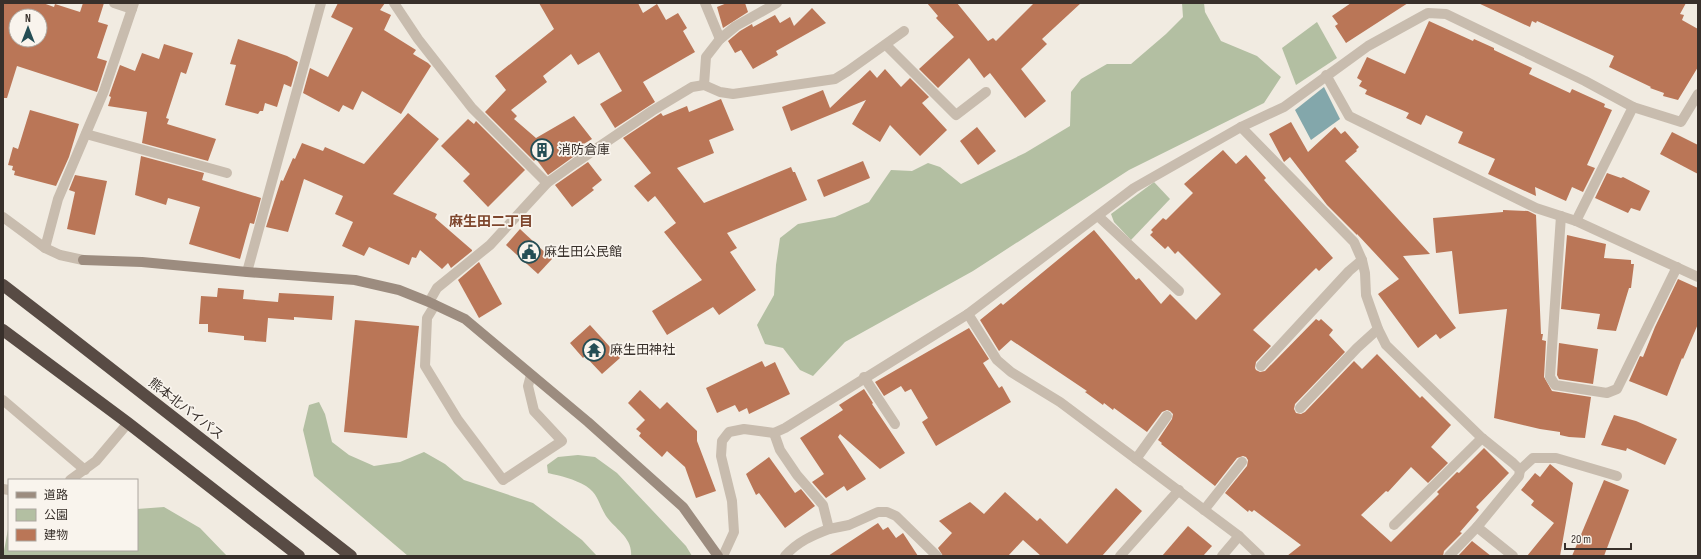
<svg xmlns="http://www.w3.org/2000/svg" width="1701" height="559" font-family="'Sofia Sans Condensed','Noto Sans JP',sans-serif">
<rect width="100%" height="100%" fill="#f1ebe1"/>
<g fill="#b3bfa2">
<polygon points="1182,3 1204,3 1205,12 1221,41 1257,56 1281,77 1264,103 1129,170 973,271 845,342 813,376 800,370 783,348 765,344 757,325 774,295 776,265 780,238 798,224 835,217 869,202 891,170 912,171 928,163 940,167 961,184 1025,153 1070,126 1071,92 1081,79 1107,64 1131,64 1166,34 1183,17"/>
<polygon points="1317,22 1337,58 1296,85 1282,48"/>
<polygon points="1154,182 1170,199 1131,240 1114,222 1111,214"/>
<polygon points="319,402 325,414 332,442 349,455 374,466 400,462 424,452 445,464 464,480 533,503 582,540 597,556 408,556 314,476 303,430 309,405"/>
<path d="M 578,455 L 595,457 L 617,473 L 686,546 L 692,556 L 631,556 C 633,538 615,529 606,516 C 598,503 599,495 586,486 C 574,479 561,476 548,473 L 547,465 L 558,457 Z"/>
<polygon points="164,507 200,528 227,556 3,556 9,524 9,550 137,550 137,509"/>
</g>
<polygon fill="#83a7ab" points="1324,87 1340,119 1311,140 1295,110"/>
<g fill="#ba7657" fill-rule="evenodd">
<path d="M 3,3 L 43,3 L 54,7 L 55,4 L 80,12 L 83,3 L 104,3 L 98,22 L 108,25 L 97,58 L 107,61 L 97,92 L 17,66 L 7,98 L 3,98 ZM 16,16 L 40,16 L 40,40 L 16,40 Z"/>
<polygon points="338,3 385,3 380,10 391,15 384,30 416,50 413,54 428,63 431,66 401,114 362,91 353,110 343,105 339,112 303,93 310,68 328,77 353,28 331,17"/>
<polygon points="539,3 638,3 643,13 657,4 666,20 678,13 687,28 683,31 695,52 643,82 655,102 615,128 600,104 622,91 599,52 578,65 571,54 543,76 547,82 511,110 517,116 514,119 536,138 574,116 592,139 577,148 580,152 548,175 536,159 534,161 485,112 506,90 495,76 554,29"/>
<polygon points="727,3 745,3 748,12 723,28 717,7"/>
<polygon points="927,3 957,3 988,41 993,38 996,41 1034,3 1081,3 1042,39 1047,44 1021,69 1046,101 1025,118 990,73 984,78 969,58 938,88 919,69 954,37 936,18 938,16"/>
<polygon points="1351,3 1408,3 1346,43 1335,26 1338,24 1332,16"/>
<polygon points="1478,3 1686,3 1680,14 1684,15 1682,20 1698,29 1698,67 1678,100 1663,96 1664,93 1650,88 1651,87 1609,67 1614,56 1537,21 1536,23 1532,21 1530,27"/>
<polygon points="812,8 826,23 776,51 778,55 753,69 741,50 735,53 728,41 740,31 752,24 753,27 775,15 780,23 790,17 794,26"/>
<polygon points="1429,21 1473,41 1474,39 1494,48 1494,50 1532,68 1529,74 1570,93 1572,89 1605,104 1604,107 1612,110 1587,165 1595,168 1583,192 1572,187 1566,201 1535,187 1536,196 1488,174 1495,159 1458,143 1463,132 1426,115 1421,125 1406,118 1409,113 1365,94 1367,90 1359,86 1362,81 1357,78 1367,57 1405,74"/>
<polygon points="238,39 287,56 298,62 291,87 284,84 277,107 265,103 263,111 260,111 258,114 225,105 236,65 230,64"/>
<polygon points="164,44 193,53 186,74 181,72 166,118 169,119 167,124 216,139 208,161 142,143 147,112 108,106 111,97 109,96 120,65 135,71 142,53 159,59"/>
<polygon points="885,69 901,87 910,78 929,97 922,103 947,130 920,156 890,125 880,142 852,124 866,100 791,131 782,107 823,90 830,108 870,70 877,78"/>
<polygon points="721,99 734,130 709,140 714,153 677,168 704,203 791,167 793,172 795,172 807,200 727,233 737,248 730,252 756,290 719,315 713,307 667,335 652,311 702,280 664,232 676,223 655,196 648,202 634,186 651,173 623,138 661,113 663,116 687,106 689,112"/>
<polygon points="30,110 79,124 69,157 56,186 14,175 15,171 12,170 13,166 8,165 13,147 18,149"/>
<polygon points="408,113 439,139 393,194 437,214 435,218 472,250 472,251 451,268 448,263 442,269 420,250 416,258 412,257 409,265 369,247 364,256 342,246 353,222 335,214 343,196 304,179 288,232 266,227 281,180 283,181 293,158 295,159 302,143 323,151 325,147 364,164"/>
<polygon points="468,119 474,124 476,121 525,170 488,207 463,181 470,174 441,146"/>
<polygon points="1291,122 1308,152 1335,127 1341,134 1345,131 1359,147 1356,150 1357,151 1345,161 1430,254 1403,256 1456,328 1440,339 1436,334 1418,348 1378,294 1399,279 1357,234 1357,235 1327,205 1290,157 1284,162 1269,134"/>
<polygon points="977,127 996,151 978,165 960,141"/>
<polygon points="1672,132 1698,145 1698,174 1660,154"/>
<polygon points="1223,150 1236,164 1246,155 1266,178 1264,180 1333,258 1319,271 1316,268 1253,330 1271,346 1256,362 1255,368 1256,370 1260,372 1265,371 1316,319 1319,321 1321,319 1333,330 1329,335 1345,352 1295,404 1294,409 1296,413 1301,414 1305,412 1354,361 1362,369 1377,354 1420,398 1422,396 1451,425 1431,447 1448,463 1428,483 1411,467 1388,492 1386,491 1361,515 1391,542 1439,494 1437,492 1457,472 1459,473 1484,448 1509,473 1476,507 1479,510 1460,532 1462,533 1444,551 1443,556 1287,556 1301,545 1254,510 1252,512 1249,510 1248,512 1225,493 1247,466 1248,460 1246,457 1243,456 1237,458 1215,486 1161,444 1162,443 1158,440 1172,419 1173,414 1170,411 1167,410 1162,412 1147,432 1114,408 1113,410 1104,403 1103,405 1085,392 1087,391 1011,340 999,351 980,320 1001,303 1003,305 1094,230 1136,280 1139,278 1161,304 1170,294 1196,320 1221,294 1178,251 1175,254 1168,246 1165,249 1150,235 1153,232 1151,230 1163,218 1166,220 1193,193 1184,184"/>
<polygon points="141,156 204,173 202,180 261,198 254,224 250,223 240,259 189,244 200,207 168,198 166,205 135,195"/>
<polygon points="863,161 870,178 824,197 817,180"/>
<polygon points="588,162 602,180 592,188 594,190 572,207 555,185"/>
<polygon points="1607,173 1621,178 1623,177 1650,191 1640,211 1631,208 1628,213 1595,198"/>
<polygon points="75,175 107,181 95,235 67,229 75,192 69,190"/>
<polygon points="1503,210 1528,211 1536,215 1541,334 1543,334 1542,340 1546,341 1544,377 1552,391 1591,397 1585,438 1569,437 1560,435 1560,432 1540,429 1494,418 1507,309 1459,314 1452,251 1436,253 1433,218 1503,212"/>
<polygon points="520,229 552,259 538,274 506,245"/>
<polygon points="1567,235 1606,244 1604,258 1631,260 1631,264 1634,264 1631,288 1629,288 1616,331 1597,329 1600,314 1561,309"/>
<polygon points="479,262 502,304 479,318 458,280"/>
<polygon points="1678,279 1698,288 1698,324 1683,359 1682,358 1667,396 1629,381 1640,356 1643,357 1655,327"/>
<polygon points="218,288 244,290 243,299 278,302 279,293 334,296 332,320 294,317 294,320 268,318 266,342 244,340 244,336 208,332 208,324 199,324 201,296 217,297"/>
<polygon points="355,320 419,326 407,438 344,432"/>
<polygon points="590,325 620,358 602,374 585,356 583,358 570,343"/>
<polygon points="969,328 989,359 983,363 999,388 1002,386 1011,402 936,446 922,422 928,418 911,389 905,392 901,386 884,396 875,382"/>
<polygon points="1559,343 1598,349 1593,384 1559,379 1557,375"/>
<polygon points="762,361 765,367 775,362 790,394 749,414 747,408 739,412 735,405 717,413 706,388"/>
<polygon points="864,389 873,403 872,404 905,453 880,469 840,434 838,437 866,479 847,491 844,486 826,498 812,482 824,474 800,438 843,410 839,405"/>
<polygon points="640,390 660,409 667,402 697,431 697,441 716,491 696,498 685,467 667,451 662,457 639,436 641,433 636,429 645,420 628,403"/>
<polygon points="1614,415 1636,421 1677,439 1665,465 1627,448 1626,451 1601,445"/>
<polygon points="769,457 795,493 801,489 815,506 785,528 759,493 756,495 746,474"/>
<polygon points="1550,464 1573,483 1560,556 1527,556 1554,523 1531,505 1534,501 1521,490 1535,473 1540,477"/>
<polygon points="1604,480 1629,490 1604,556 1572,556"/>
<polygon points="1116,488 1142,511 1102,556 1041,556 1023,540 1008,556 943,556 938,548 952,533 939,521 970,502 984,514 1005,492 1037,521 1040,518 1067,544"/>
<polygon points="878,523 883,530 888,527 896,538 903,533 918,556 828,556"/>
<polygon points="1188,526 1212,546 1203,556 1162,556"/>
<polygon points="1472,541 1491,556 1458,556"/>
</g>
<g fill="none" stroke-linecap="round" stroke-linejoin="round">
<g stroke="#c8bcae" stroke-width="10">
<polyline points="114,3 132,9"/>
<polyline points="886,45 956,115 986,92"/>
<polyline points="86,134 227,173"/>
<polyline points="1098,216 1179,291"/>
<polyline points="1561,216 1550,377 1555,385 1607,393 1617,389 1677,267"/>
<polyline points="435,305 427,318 425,366 458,420 503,480 562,441 534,411 528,386 531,375"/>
<polyline points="1261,366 1349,271 1362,260"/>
<polyline points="864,377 895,424"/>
<polyline points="1300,408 1357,348 1378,329"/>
<polyline points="774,433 780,450 797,475 823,505 829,529 849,525 878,512 887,512 896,516 937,556"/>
<polyline points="1136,459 1167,416"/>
<polyline points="1204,510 1242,462"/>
<polyline points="1394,525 1482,438"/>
<polyline points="1477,527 1513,556"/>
<path d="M 785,556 C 797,542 813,535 829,529"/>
<polyline points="1120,556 1179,490"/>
<polyline points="1222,556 1239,536"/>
</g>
<g stroke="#c8bcae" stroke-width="10">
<polyline points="394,3 418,39 472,108 547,183"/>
<polyline points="705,3 720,39"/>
<polyline points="1326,75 1349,116 1536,208 1576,221 1698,277"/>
<polyline points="704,85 706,57 720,39 736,26 777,3"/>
<polyline points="1633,107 1681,122 1698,94"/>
<polyline points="1241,127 1354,242 1362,260 1365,273 1366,295 1378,329 1386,345 1482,438 1513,463 1520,470 1519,476 1477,527 1449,556"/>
<polyline points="3,217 45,248 60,255 83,260"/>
<polyline points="45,248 58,199 104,91 134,3"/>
<polyline points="247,272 321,3"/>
<polyline points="429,302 437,288 490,245 547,183 575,163 652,111 692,87 704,85 720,92 733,94 835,79 848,71 904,31"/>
<polyline points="968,314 997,360 1011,372 1060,402 1239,536 1260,556"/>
<polyline points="3,400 85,470"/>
<polyline points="1520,470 1533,458 1556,458 1617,476"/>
<polyline points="70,480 96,461 128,423"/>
<polyline points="3,489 9,490"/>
<polyline points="723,556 734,532 732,501 721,456 722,441 729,432 744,429 774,433 785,428 968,314 1134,188 1241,127 1284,107 1368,46 1428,13 1446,14 1585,81 1633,107 1576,221"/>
</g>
<polyline stroke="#9c8c7f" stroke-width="10" points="83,260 142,262 247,272 355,280 399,290 429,302 465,319 588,422 683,507 718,556"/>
<g stroke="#584b44" stroke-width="12">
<polyline points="3,285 51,322 351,556"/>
<polyline points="3,330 128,423 299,556"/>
</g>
</g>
<defs>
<g id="building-ring" transform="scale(1.15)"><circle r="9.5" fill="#f9f4ed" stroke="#254e55" stroke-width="1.5"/><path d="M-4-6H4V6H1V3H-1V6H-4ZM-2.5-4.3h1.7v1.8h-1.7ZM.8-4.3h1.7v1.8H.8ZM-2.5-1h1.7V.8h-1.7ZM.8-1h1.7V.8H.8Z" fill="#254e55"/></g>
<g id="civic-ring" transform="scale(1.15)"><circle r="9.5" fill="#f9f4ed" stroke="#254e55" stroke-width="1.5"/><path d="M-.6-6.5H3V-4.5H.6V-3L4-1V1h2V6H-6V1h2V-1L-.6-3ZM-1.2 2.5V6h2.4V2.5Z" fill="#254e55"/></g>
<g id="temple-ring" transform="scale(1.15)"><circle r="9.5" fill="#f9f4ed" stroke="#254e55" stroke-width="1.5"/><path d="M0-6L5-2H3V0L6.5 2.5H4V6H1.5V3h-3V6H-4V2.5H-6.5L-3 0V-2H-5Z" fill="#254e55"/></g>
</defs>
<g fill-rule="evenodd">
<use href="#building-ring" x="542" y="150"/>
<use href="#civic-ring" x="529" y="252"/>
<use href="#temple-ring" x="594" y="350"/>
</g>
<g text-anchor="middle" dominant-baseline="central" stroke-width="3.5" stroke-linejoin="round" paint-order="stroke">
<g font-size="13" fill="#38302b" stroke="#f9f4ed" text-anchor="start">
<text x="558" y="150">消防倉庫</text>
<text x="544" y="252">麻生田公民館</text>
<text x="610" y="350">麻生田神社</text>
</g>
<g font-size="13" fill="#38302b" stroke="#f9f4ed">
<text transform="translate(186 409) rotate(38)">熊本北バイパス</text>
</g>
<g font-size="14" font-weight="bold" fill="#7e462d" stroke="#f9f4ed">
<text x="491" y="221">麻生田二丁目</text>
</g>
</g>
<rect width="1701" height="559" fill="none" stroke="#38302b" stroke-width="8"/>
<rect x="8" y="479" width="130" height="72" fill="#f9f4ed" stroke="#aca69f"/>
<rect x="16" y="492" width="20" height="6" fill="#9c8c7f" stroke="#aca69f"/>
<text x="44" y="499" font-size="12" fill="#38302b">道路</text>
<rect x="16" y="509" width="20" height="12" fill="#b3bfa2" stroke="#aca69f"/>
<text x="44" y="519" font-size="12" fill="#38302b">公園</text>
<rect x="16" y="529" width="20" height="12" fill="#ba7657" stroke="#aca69f"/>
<text x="44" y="539" font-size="12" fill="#38302b">建物</text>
<g transform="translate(28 28)"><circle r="19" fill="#f9f4ed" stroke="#aca69f"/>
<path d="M0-3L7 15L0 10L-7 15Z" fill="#254e55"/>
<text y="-6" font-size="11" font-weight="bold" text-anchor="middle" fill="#38302b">N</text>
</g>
<path d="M1565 543v6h66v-6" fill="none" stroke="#38302b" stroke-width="2"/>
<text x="1571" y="543" font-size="12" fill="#38302b" stroke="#f9f4ed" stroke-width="3" paint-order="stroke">20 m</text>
</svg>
